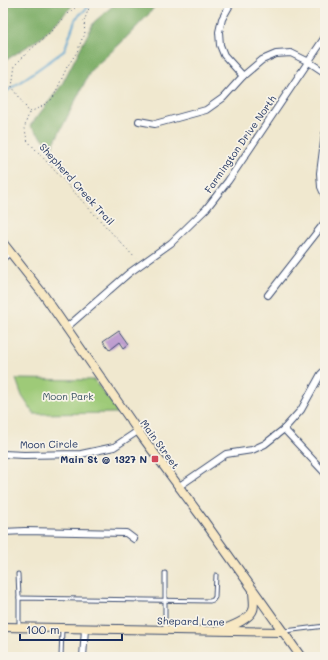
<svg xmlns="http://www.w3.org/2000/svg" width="328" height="660" font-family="Mali,sans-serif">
<rect width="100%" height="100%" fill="#f7f3e8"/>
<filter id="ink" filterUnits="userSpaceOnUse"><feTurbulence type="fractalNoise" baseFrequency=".025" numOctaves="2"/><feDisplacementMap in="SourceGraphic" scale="8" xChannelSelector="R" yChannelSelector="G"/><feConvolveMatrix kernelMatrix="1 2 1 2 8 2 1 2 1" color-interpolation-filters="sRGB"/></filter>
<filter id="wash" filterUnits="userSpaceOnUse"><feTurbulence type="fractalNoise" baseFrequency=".012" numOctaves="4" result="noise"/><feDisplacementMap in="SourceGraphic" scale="16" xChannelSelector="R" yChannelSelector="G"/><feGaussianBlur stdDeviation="0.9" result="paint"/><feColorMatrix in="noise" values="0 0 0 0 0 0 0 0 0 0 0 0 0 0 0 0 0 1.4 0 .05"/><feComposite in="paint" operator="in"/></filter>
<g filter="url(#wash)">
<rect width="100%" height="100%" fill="#f0e8cf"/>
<polygon fill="#9eca78" stroke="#5c7c6b" points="16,379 94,380 119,413 34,414 22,396"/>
<g fill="#7eae68" stroke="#4c6e63">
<polygon points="3,3 75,3 42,37 3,62"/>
<polygon points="116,3 157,3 149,14 121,43 91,70 52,147 30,126 61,86 94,22"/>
</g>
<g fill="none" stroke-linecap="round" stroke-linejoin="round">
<polyline stroke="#57a3d0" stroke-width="2" points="3,94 64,51 76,18 93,3"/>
</g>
<g id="blocks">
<polygon fill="#bd9ccf" points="119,330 129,344 124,348 120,342 110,350 103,341"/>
</g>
</g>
<g filter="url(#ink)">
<use href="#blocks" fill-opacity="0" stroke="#3b4b6f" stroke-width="1"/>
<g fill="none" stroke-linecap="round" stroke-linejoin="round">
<g stroke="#3b4b6f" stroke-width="5">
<g id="lane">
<polyline points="165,573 165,629"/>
<polyline points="18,574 19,598"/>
<polyline points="19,626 19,598 210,601 213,600 215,597 216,575"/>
<polyline points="285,631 325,626"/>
<polyline points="61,657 62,629"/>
</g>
</g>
<g stroke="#3b4b6f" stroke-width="8">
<g id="street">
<polyline points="231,3 222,19 219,32 220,45 224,55 243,76"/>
<polyline points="139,121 155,124 206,110 223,98 243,76 262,60 276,54 291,53 309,62 324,72 325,74"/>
<polyline points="325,134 320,173 321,187 325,196"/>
<polyline points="3,258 10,252"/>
<polyline points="268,295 325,222"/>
<polyline points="66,328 129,273 171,243 206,209 228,181 325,37"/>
<polyline points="284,429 325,473"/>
<polyline points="3,454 24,455 81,454 114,447 138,431"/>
<polyline points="178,487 226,454 252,450 265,444 284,429 301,410 321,374 325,370"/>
<polyline points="3,532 25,531 126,533 134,539"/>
<polyline points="83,657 85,629"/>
</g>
</g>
<g stroke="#3b4b6f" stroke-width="10">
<g id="secondary">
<polyline points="3,243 43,294 138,431 202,518 301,657"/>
<polyline points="3,627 283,632"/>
<path d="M 224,629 C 232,626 250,619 253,610 C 255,606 253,596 253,591"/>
</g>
</g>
<g stroke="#3b4b6f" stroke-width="1" stroke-dasharray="1 3" stroke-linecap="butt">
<path d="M 81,3 L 70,12 L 45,37 L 29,51 L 15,65 L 12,87 L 16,92 L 29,112 C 29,116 27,118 26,122 C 24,128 26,134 27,140 L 84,203 L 136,259"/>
<polyline points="30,112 41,107 51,100 54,96 67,67 77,52 82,39 85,35 84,21 91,3"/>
</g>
<use href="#lane" stroke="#fff" stroke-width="3"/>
<use href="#street" stroke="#fff" stroke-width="6"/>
<use href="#secondary" stroke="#f8e8c3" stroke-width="8"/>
</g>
</g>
<rect fill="#d1495b" stroke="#f7f3e8" stroke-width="1.5" x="151" y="455" width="8" height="8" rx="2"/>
<g text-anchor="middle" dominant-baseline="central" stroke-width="3.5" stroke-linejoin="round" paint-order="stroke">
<g font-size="10" fill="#1b2f5e" stroke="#f7f3e8">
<text transform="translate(240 144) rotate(-55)">Farmington Drive North</text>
<text transform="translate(77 184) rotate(48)">Shepherd Creek Trail</text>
<text transform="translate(49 444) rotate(-1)">Moon Circle</text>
<text transform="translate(160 444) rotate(54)">Main Street</text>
<text transform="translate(191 621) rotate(1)">Shepard Lane</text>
</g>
<g font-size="10" fill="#3c5664" stroke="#f7f3e8">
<text x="68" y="396">Moon Park</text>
</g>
<g font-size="10" font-weight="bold" fill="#1b2f5e" stroke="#f7f3e8" text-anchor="end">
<text x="147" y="459">Main St @ 1327 N</text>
</g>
</g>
<rect width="328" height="660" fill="none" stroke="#f7f3e8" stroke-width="16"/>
<path d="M20 634v6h102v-6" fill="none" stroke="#1b2f5e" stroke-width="2"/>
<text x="26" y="634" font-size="12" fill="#1b2f5e" stroke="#f7f3e8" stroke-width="3" paint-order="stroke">100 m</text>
</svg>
